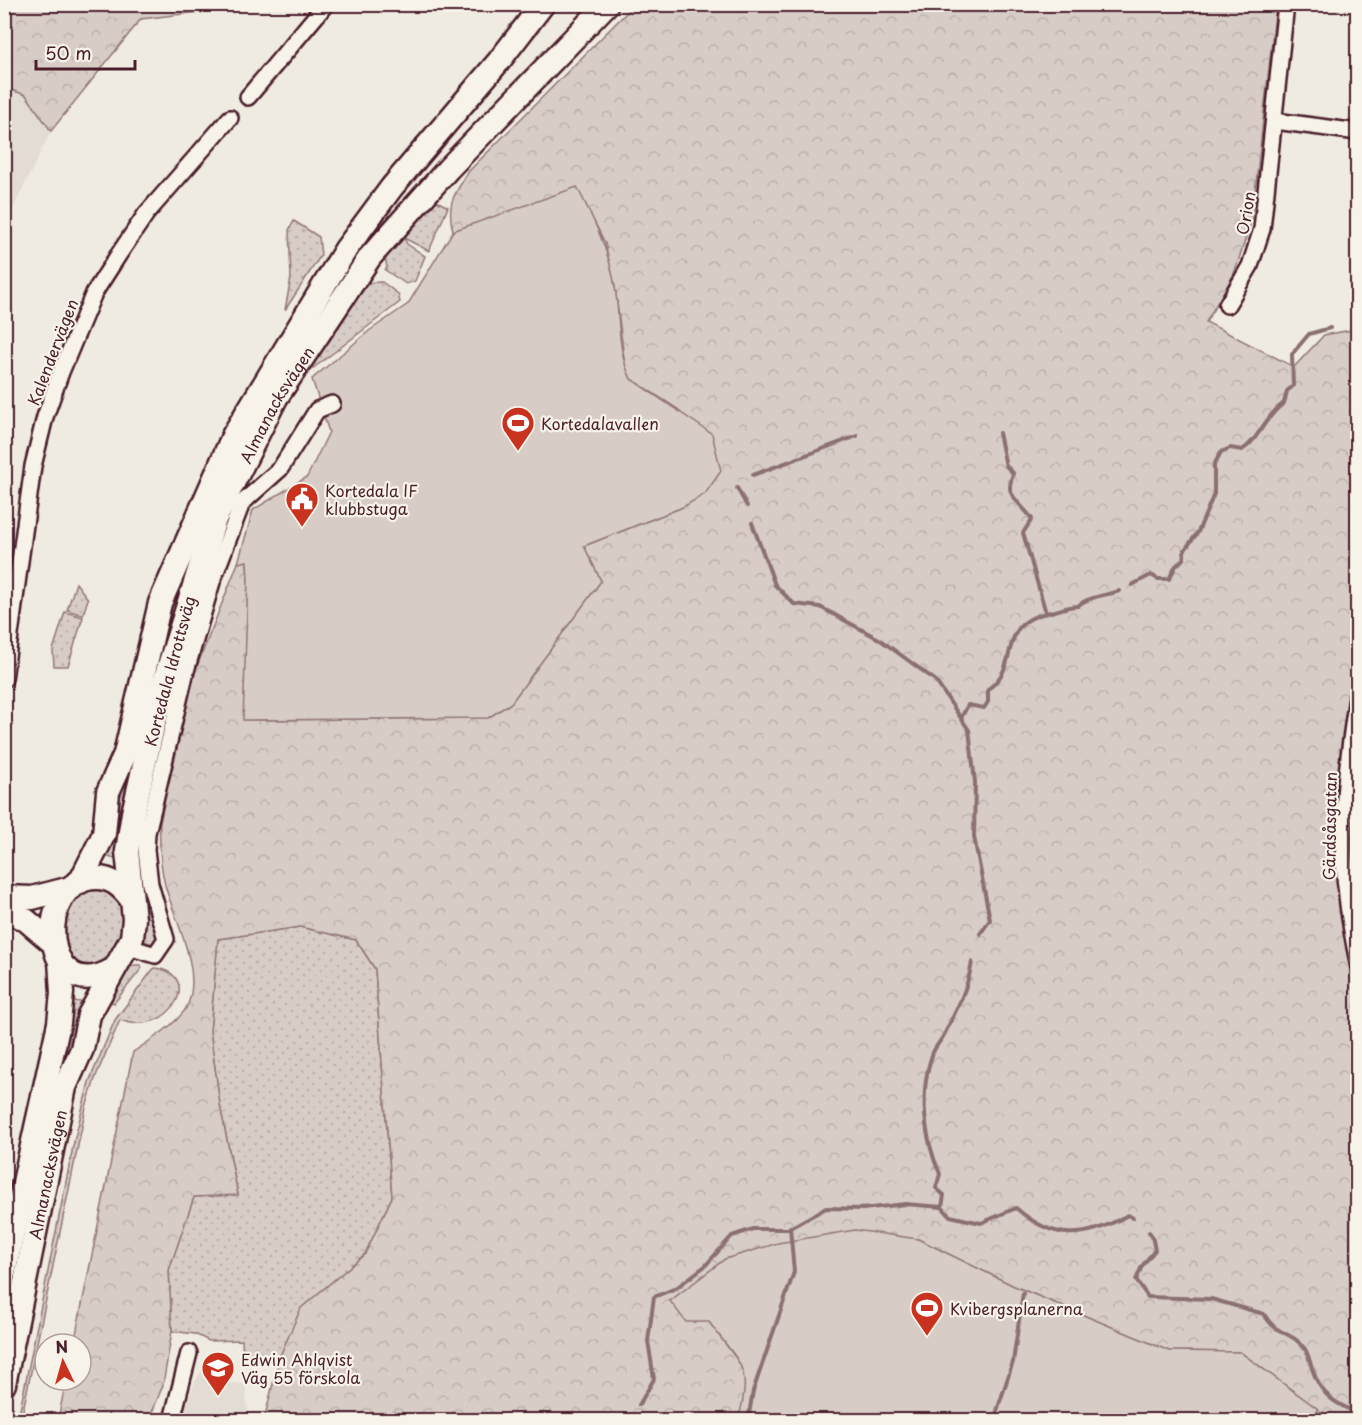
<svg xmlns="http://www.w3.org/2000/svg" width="1362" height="1425" font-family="'Playpen Sans',sans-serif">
<defs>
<pattern id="grass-dots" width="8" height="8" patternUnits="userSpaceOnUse" patternTransform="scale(1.5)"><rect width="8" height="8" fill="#d8cdc6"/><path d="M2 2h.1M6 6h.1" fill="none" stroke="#bbb0aa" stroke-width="1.8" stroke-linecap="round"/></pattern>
<pattern id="forest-crowns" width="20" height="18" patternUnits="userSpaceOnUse" patternTransform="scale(1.5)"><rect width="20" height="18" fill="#d8cdc6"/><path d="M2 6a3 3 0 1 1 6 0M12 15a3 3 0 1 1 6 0" fill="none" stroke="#bbb0aa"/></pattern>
</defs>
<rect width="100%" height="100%" fill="#f0ebe0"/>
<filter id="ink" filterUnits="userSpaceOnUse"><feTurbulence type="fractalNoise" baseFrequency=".0167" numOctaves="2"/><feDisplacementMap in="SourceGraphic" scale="12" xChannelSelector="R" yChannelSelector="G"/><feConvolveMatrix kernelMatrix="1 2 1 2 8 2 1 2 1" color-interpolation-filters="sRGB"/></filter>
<g filter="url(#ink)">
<g fill="#e3dcd2">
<polygon points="5,88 26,95 51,131 5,225"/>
<polygon points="205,1367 218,1367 222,1379 229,1383 245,1384 248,1410 242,1420 181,1420 195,1381"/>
</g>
<g fill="url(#grass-dots)" stroke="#917678" stroke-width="1.5">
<polygon points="435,200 448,207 429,251 404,238 407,244 425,256 415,281 406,284 385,270 387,268 385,256"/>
<polygon points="294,221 319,237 321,255 285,310 291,278 289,230"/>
<polygon points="382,282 398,294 400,302 303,376 365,283"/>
<polygon points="76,583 88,599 83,615 67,610"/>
<polygon points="65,612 83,617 68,666 54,666 53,650"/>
<polygon points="145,709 120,814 122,861 101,855 112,807"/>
<polygon points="132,866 142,866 160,936 155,945 144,941"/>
<path d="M 97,885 L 119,897 C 129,929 122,944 101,968 L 76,966 L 61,938 C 69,905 64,899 97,885 Z"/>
<polygon points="300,927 356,940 375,969 392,1197 365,1254 304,1306 280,1356 243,1357 242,1340 209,1341 195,1334 172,1331 169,1270 194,1197 238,1194 220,1105 210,1031 218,939"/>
<polygon points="135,965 140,965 142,968 114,1003 102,998 124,970"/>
<path d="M 154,968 C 205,973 171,1039 120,1020 L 96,1076 L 86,1107 L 21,1420 L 18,1420 L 74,1142 L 89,1082 L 115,1020 Z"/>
<polygon points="67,1000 87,1003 5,1340 5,1313"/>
</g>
<g fill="url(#forest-crowns)" stroke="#917678" stroke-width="1.5">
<polygon points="5,4 91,9 87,5 258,5 141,19 51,131 26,95 5,88"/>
<path d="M 634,5 L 1276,5 L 1252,219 L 1234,274 L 1206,322 L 1294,367 L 1324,335 L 1357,329 L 1357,1420 L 1329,1420 L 1318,1409 L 1240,1352 L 1169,1351 L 1014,1286 L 918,1239 L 725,1259 L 702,1278 L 709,1322 L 744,1369 L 746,1395 L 738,1420 L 264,1420 L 280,1356 L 301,1308 L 365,1254 L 392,1197 L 375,969 L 356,940 L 300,927 L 218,939 L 210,1031 L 220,1105 L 238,1195 L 194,1197 L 169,1270 L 172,1331 L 163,1385 L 149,1420 L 58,1420 L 66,1380 L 81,1380 L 81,1344 L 74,1344 L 133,1052 C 149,1041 181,1022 188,1004 C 202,969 175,921 165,885 C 160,865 159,843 160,822 L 194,674 L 238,563 L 247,561 L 248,580 L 244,720 L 488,718 L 511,703 L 601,581 L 584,546 L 683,507 L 679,410 L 631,379 L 625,366 L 615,287 L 605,243 L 577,188 L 453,231 C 446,203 454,195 469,171 Z"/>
</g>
<g fill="#d8cdc6" stroke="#917678" stroke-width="1.5">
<path d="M 577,187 C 594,220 609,250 615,287 C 620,317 617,351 631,379 L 712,434 L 721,471 L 705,494 L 683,507 L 584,546 L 601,581 L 511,703 L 488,718 L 243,720 L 248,580 L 247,561 L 238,563 L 253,510 L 307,477 L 329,432 L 312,379 L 369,331 L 408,304 L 453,231 Z"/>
<path d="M 855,1230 L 918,1239 L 1014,1286 L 1169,1351 L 1240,1352 L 1318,1409 L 1315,1420 L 738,1420 C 754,1367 739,1363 709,1322 L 686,1322 L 670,1301 L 725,1259 L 778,1243 Z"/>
</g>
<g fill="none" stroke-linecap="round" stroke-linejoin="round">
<g stroke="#8b6f72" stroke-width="4">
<path d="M 999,433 L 1006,466 L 1013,473 C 1012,478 1010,483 1010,488 C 1010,498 1027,510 1032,519 L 1023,533 L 1046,613"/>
<polyline points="753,475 857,436"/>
<polyline points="737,488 747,506"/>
<polyline points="752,523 775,585 794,604 820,607 879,639 935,680 969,730 975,782 974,837 990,920 980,934"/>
<path d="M 1132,585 L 1151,575 L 1158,579 L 1169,579 L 1175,567 L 1184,558 L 1184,551 L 1198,532 L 1214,494 L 1214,465 L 1221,452 L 1230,448 L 1242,450 C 1258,441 1264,417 1284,403 L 1287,391 L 1293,386 L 1292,354 L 1309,334 L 1330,328"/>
<path d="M 961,718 L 968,705 L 984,708 L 988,702 L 988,689 C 1024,663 993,623 1051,612 C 1060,610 1068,606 1078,606 C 1086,597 1108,595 1119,591"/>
<path d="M 972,962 C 968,988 956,1011 944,1035 C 940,1042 934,1048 932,1055 C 919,1092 924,1139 940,1174 L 936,1188 L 944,1195 L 942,1207 L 950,1216 L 981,1223 L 1016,1208 C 1054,1242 1085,1239 1128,1215 L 1133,1218"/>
<path d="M 1149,1232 L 1152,1236 L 1155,1250 L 1142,1266 L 1136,1280 L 1148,1297 L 1211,1299 L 1264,1314 C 1276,1336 1291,1330 1305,1349 C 1309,1355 1310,1364 1313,1371 C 1321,1395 1335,1404 1358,1413"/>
<polyline points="639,1405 654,1379 648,1341 654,1297 676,1288 705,1266 732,1236 753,1229 788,1229 826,1208 863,1209 905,1204 942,1207"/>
<polyline points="748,1420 753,1391 794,1272 790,1227"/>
<polyline points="994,1420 1013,1362 1023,1293"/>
</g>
<g stroke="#4a1f2b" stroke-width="20">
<g id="street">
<polyline points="248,97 326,4"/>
<polyline points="1275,121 1358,132"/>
<polyline points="1227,305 1250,266 1262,229 1286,4"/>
<polyline points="4,679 33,466 45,417 61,372 94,293 119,254 146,214 230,118"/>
<path d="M 1358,690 C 1348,757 1338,827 1347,895 C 1349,918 1354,941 1358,963"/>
<polyline points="129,947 155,955 166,939 150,884 146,850 147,833 186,671 212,582 242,503 280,469 317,410 332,404"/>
<polyline points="172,1420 189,1353"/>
</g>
</g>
<g stroke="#4a1f2b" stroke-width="27">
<g id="secondary">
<polyline points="80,882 104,834 108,792 125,754 160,603 234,434 346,249 392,187 499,61 543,4"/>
<polyline points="4,897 32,898 71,888"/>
<polyline points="4,910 26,920 53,943"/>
<path d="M 112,970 C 40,1010 33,877 97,878 C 112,878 122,887 131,899"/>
<polyline points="4,1273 59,1023 62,993 60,960"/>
<path id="s1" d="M 4,1384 L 65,1087 L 82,1049 L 89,1015 L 132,938 L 134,919 L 127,851 L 133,813 L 162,688 L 215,519 L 276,398 L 370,257 L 448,169 L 607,4"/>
</g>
</g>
<use href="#street" stroke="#f7f3e8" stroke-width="15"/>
<use href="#secondary" stroke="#f7f3e8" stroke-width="22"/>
</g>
</g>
<defs>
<g id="stadium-pin" transform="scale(1.725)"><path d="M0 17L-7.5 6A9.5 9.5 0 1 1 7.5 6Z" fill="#c8321e" stroke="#f7f3e8"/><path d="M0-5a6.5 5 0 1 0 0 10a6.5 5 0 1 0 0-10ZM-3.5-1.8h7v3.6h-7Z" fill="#fff"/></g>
<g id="civic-pin" transform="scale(1.725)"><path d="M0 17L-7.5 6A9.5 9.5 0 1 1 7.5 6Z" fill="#c8321e" stroke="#f7f3e8"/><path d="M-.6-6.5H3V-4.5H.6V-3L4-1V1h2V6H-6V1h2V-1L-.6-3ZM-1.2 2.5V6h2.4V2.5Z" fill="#fff"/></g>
<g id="school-pin" transform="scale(1.725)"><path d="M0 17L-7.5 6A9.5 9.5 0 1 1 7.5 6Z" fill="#c8321e" stroke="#f7f3e8"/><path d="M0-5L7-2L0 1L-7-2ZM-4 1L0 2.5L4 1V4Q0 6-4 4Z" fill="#fff"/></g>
</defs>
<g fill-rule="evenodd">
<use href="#stadium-pin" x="518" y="423"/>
<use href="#civic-pin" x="302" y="499"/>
<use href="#stadium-pin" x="927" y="1308"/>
<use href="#school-pin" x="218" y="1368"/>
</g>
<g text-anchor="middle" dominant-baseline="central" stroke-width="4.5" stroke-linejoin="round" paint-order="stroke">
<g font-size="16" fill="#4a1f2b" stroke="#f7f3e8">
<text transform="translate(1245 213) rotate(-80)">Orion</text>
<text transform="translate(52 352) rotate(-69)">Kalendervägen</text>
<text stroke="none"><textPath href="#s1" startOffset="1029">Almanacksvägen</textPath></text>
<text transform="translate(169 671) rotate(-75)">Kortedala Idrottsväg</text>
<text transform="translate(1329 826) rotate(-89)">Gärdsåsgatan</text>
<text stroke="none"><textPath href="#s1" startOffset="214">Almanacksvägen</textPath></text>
</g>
<g font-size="16" fill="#4a1f2b" stroke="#f7f3e8" text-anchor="start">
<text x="541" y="423">Kortedalavallen</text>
<text x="325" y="490">Kortedala IF<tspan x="325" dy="18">klubbstuga</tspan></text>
<text x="950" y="1308">Kvibergsplanerna</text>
<text x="241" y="1359">Edwin Ahlqvist<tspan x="241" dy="18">Väg 55 förskola</tspan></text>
</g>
</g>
<rect width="1362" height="1425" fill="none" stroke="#f7f3e8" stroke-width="24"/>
<rect x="12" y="12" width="1338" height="1401" fill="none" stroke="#4a1f2b" stroke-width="2" filter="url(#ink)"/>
<g transform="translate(63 1362) rotate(355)"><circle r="28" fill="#f7f3e8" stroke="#b29e9c" stroke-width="1.5"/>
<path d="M0-4.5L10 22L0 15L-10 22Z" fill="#c8321e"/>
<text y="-9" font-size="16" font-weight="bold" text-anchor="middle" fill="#4a1f2b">N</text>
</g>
<path d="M36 60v9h99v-9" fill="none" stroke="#4a1f2b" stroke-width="3"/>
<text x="45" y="60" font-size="18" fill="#4a1f2b" stroke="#f7f3e8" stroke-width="4.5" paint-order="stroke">50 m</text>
</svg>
